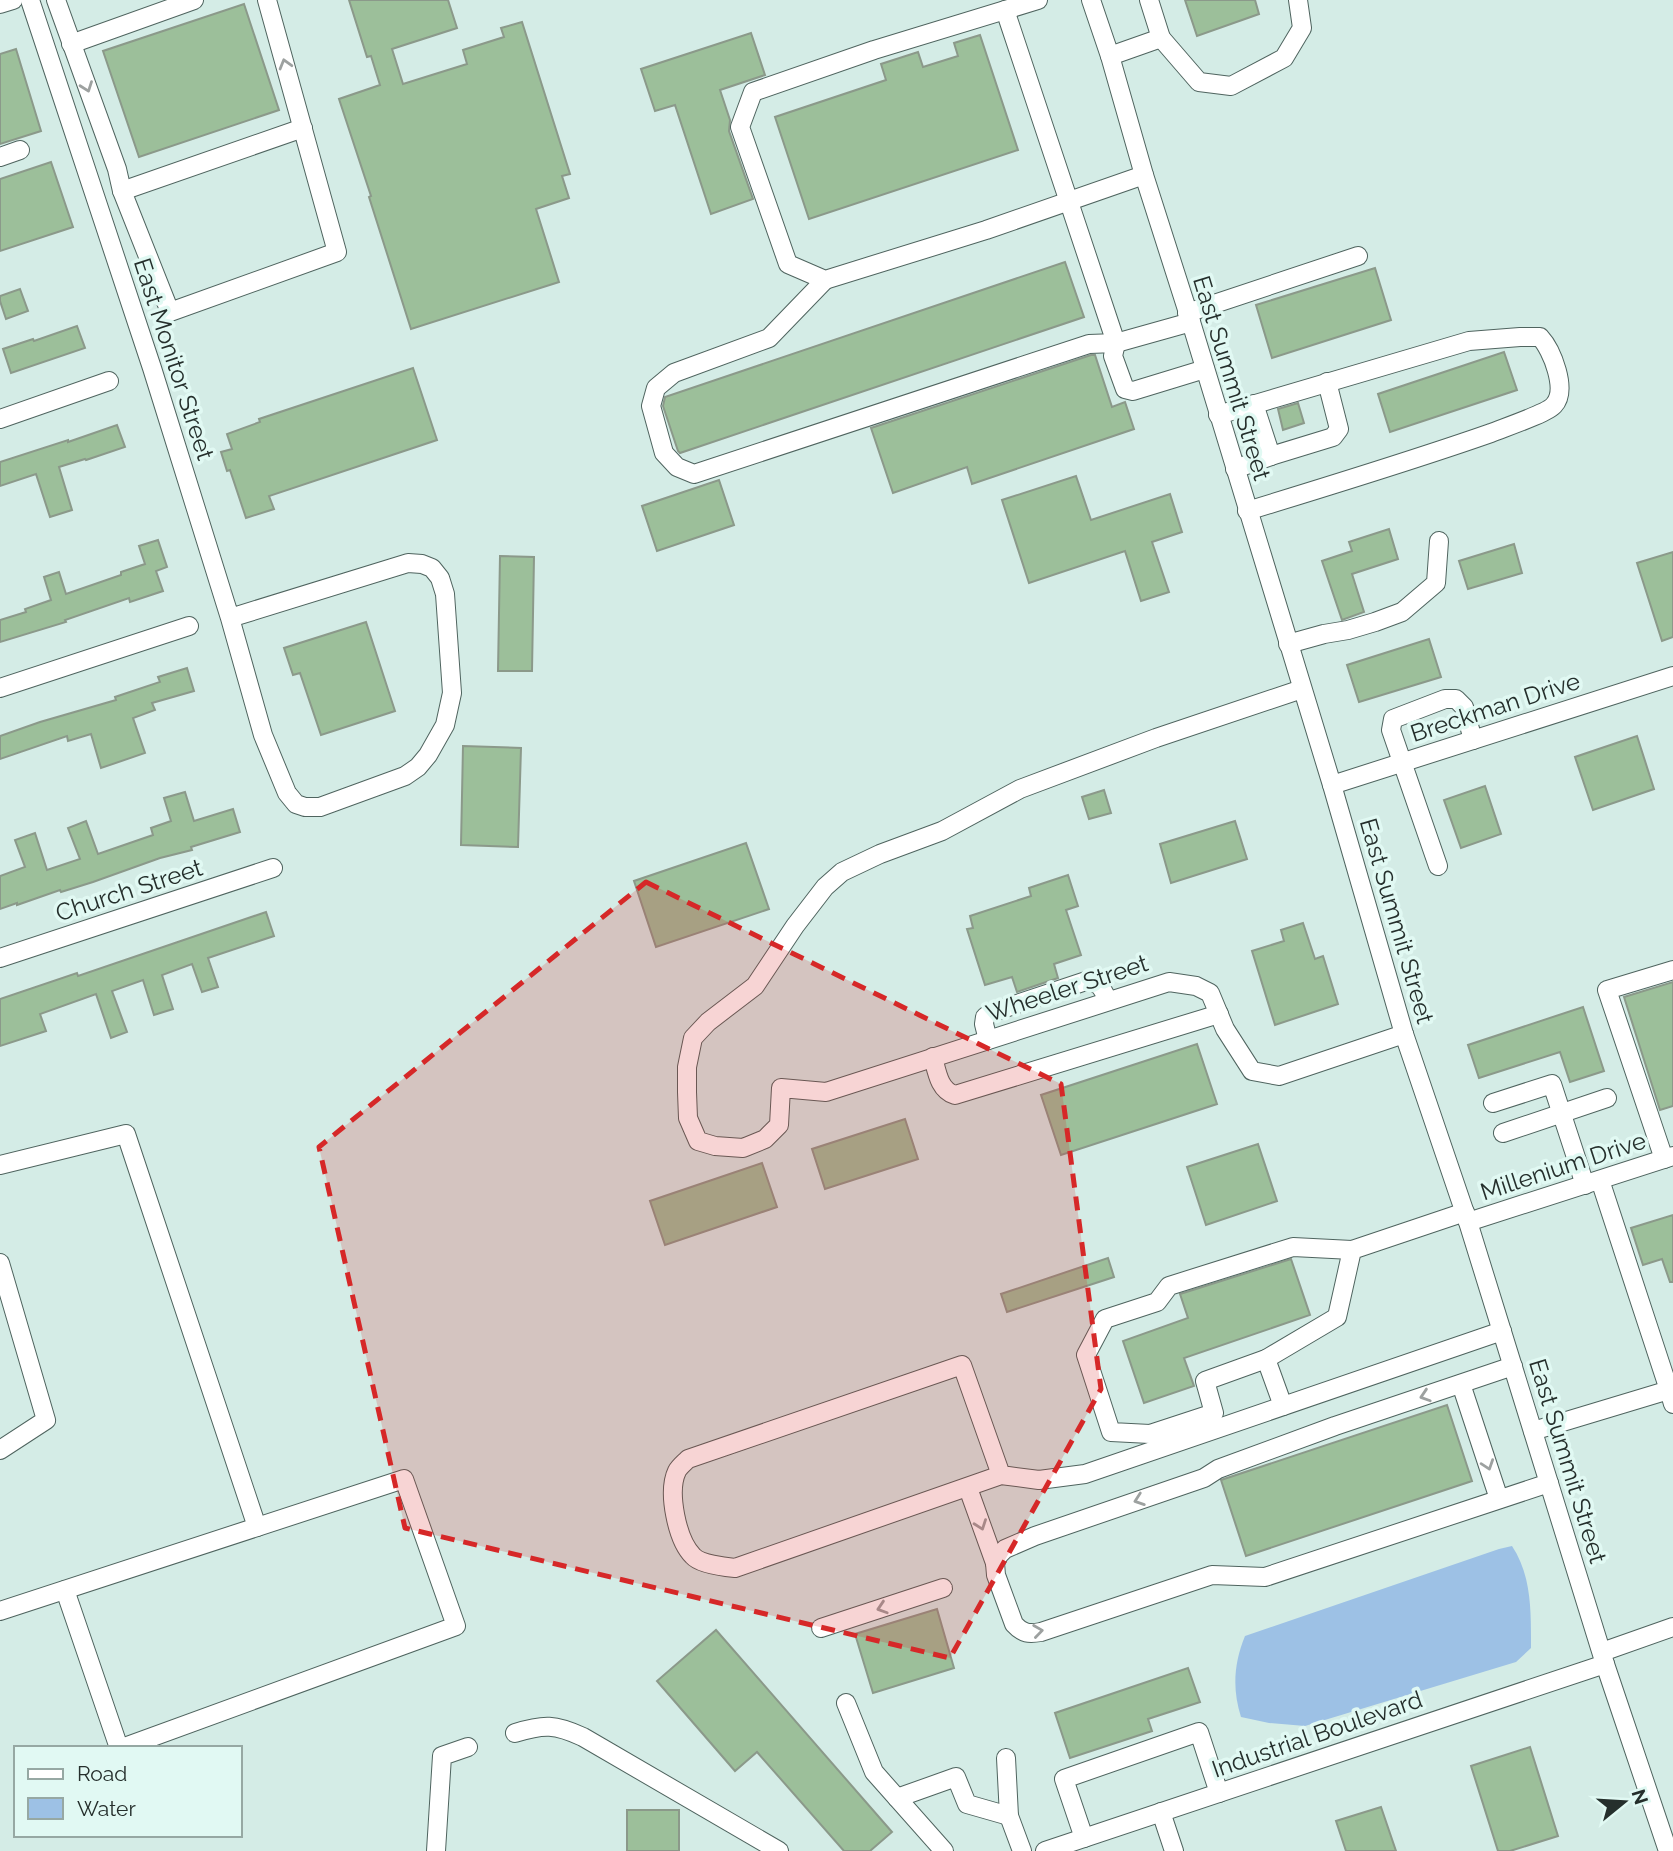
<svg xmlns="http://www.w3.org/2000/svg" width="1673" height="1851" font-family="Raleway,sans-serif">
<rect width="100%" height="100%" fill="#d4ece6"/>
<path fill="#9dc1e5" d="M 1512,1546 C 1532,1576 1531,1613 1531,1648 L 1516,1662 L 1305,1726 L 1269,1723 L 1241,1717 C 1232,1689 1234,1663 1245,1636 L 1499,1549 Z"/>
<g fill="#9cbf9a" stroke="#8b998a" stroke-width="2">
<polygon points="349,0 448,0 457,28 392,49 403,84 467,64 463,50 504,37 501,28 522,22 570,174 562,176 569,198 536,209 559,282 411,329 369,197 371,196 339,99 380,85 371,56 367,57"/>
<polygon points="1185,0 1255,0 1259,14 1197,36"/>
<polygon points="244,4 279,110 139,157 103,51"/>
<polygon points="751,33 765,75 720,90 730,120 729,131 753,199 711,214 675,105 655,111 641,69"/>
<polygon points="980,35 1018,150 809,219 775,117 886,80 881,64 918,52 923,67 958,56 954,43"/>
<polygon points="16,49 41,131 0,144 0,54"/>
<polygon points="51,162 73,227 0,251 0,179"/>
<polygon points="1065,262 1084,317 680,453 678,451 663,406 665,397"/>
<polygon points="1375,268 1391,320 1272,358 1256,305"/>
<polygon points="20,289 28,311 6,319 0,301 0,296"/>
<polygon points="77,326 85,348 11,373 3,349 33,339 34,341"/>
<polygon points="1504,352 1517,390 1390,432 1378,394"/>
<polygon points="1091,355 1095,355 1112,407 1125,402 1134,429 972,484 967,467 893,493 871,428"/>
<polygon points="413,368 437,440 269,496 274,509 246,518 230,470 227,471 221,452 232,449 227,434 260,422 259,419"/>
<polygon points="1298,403 1304,423 1283,430 1278,409"/>
<polygon points="117,425 125,447 86,460 85,459 59,467 72,510 50,517 36,474 0,486 0,462 68,440 68,442"/>
<polygon points="1076,476 1091,520 1170,494 1182,532 1152,542 1169,592 1141,601 1125,551 1029,583 1002,500"/>
<polygon points="719,480 734,525 657,551 642,506"/>
<polygon points="1389,529 1398,559 1352,574 1364,612 1342,620 1322,561 1352,551 1349,542"/>
<polygon points="158,540 167,567 156,571 163,591 130,602 129,598 65,620 66,622 0,642 0,620 26,612 25,609 51,600 44,577 59,572 66,594 121,575 121,572 145,564 139,546"/>
<polygon points="1514,544 1522,573 1468,589 1459,561"/>
<polygon points="1673,552 1673,637 1662,641 1637,563"/>
<polygon points="500,556 534,557 532,671 498,671"/>
<polygon points="366,622 395,711 321,735 300,673 293,675 284,648"/>
<polygon points="1429,639 1441,677 1359,702 1347,665"/>
<polygon points="187,668 194,691 152,703 155,710 133,718 145,753 101,768 91,734 68,741 67,736 0,759 0,736 40,722 116,700 115,697 160,682 158,677"/>
<polygon points="1637,736 1654,789 1593,810 1575,757"/>
<polygon points="463,746 521,748 518,847 461,845"/>
<polygon points="1485,786 1501,834 1461,848 1444,800"/>
<polygon points="1104,790 1111,813 1089,819 1082,797"/>
<polygon points="185,792 194,821 233,809 240,832 191,847 192,850 160,858 93,882 61,892 60,890 17,905 17,903 0,909 0,876 25,867 15,840 35,833 47,870 80,859 68,828 86,821 98,854 153,835 151,828 171,821 164,798"/>
<polygon points="1235,821 1247,859 1171,883 1160,844"/>
<polygon points="746,843 769,909 656,947 634,881"/>
<polygon points="1068,875 1078,906 1066,910 1081,955 1054,964 1058,978 1017,992 1012,977 985,985 967,929 973,928 970,916 1031,896 1029,888"/>
<polygon points="266,912 274,936 208,958 218,987 202,992 192,964 162,975 173,1009 154,1015 143,980 112,991 127,1032 111,1038 96,994 40,1014 46,1031 0,1046 0,999 77,973 78,976"/>
<polygon points="1303,923 1315,959 1323,956 1338,1004 1275,1025 1252,951 1284,941 1281,930"/>
<polygon points="1673,982 1673,1106 1660,1110 1624,997"/>
<polygon points="1583,1007 1604,1071 1570,1082 1560,1052 1479,1078 1468,1045"/>
<polygon points="1197,1044 1217,1104 1061,1155 1041,1095"/>
<polygon points="905,1119 918,1159 825,1189 812,1149"/>
<polygon points="1258,1144 1277,1201 1206,1225 1187,1167"/>
<polygon points="762,1163 777,1207 665,1245 650,1201"/>
<polygon points="1673,1215 1673,1282 1670,1282 1662,1259 1643,1265 1631,1228"/>
<polygon points="1108,1258 1114,1277 1007,1312 1001,1294"/>
<polygon points="1291,1259 1310,1315 1184,1358 1194,1386 1144,1403 1123,1341 1188,1318 1180,1294"/>
<polygon points="1447,1405 1472,1481 1246,1556 1221,1480"/>
<polygon points="937,1609 954,1668 873,1693 855,1634"/>
<polygon points="716,1630 892,1832 870,1851 844,1851 757,1752 735,1771 657,1681"/>
<polygon points="1188,1668 1200,1702 1148,1719 1152,1731 1070,1758 1055,1713"/>
<polygon points="1530,1747 1558,1836 1510,1851 1498,1851 1471,1766"/>
<polygon points="1381,1807 1396,1851 1346,1851 1336,1821"/>
<rect x="627" y="1810" width="52" height="41"/>
</g>
<g fill="none" stroke-linecap="round" stroke-linejoin="round">
<g stroke="#4f645f" stroke-width="20">
<g id="minor">
<polyline points="30,0 152,368 230,618 263,735 287,793 296,804 305,807 320,807 405,776 418,767 428,755 445,725 452,693 445,594 440,578 432,568 422,564 408,563 230,618"/>
<polyline points="56,0 117,169 122,191 170,312 337,252 267,0"/>
<polyline points="1038,0 874,50 753,92 740,127 788,264 825,280 986,230 1144,175"/>
<polyline points="1091,0 1110,56 1144,175 1191,322 1332,785 1404,1034 1468,1222 1605,1664 1668,1851"/>
<polyline points="1149,0 1161,38"/>
<polyline points="0,4 13,0"/>
<polyline points="1005,10 1116,343 1191,322"/>
<polyline points="71,44 194,0"/>
<polyline points="1110,56 1161,38 1199,82 1231,86 1284,58 1302,28 1298,0"/>
<polyline points="0,157 20,150"/>
<polyline points="122,191 303,128"/>
<polyline points="825,280 769,338 674,373 656,388 651,406 664,453 677,467 694,474 1089,344 1116,343 1113,356 1125,389 1133,391 1205,369"/>
<polyline points="1187,313 1358,256"/>
<polyline points="1254,404 1271,456 1333,437 1339,429 1327,382"/>
<path d="M 1218,415 L 1469,341 L 1520,337 L 1540,337 C 1552,350 1568,390 1554,405 C 1548,413 1503,428 1491,433 C 1411,461 1329,486 1247,511"/>
<polyline points="0,419 109,381"/>
<polyline points="1235,469 1271,456"/>
<polyline points="1288,644 1324,634 1348,630 1375,622 1402,612 1436,583 1439,541"/>
<polyline points="0,688 189,626"/>
<polyline points="1302,689 1156,738 1020,789 942,831 880,854 842,872 825,887 795,926 755,986 708,1022 693,1038 687,1067 687,1092 688,1118 698,1141 715,1146 743,1148 765,1139 779,1125 781,1088 826,1092 1169,982 1196,986 1210,993 1225,1029 1252,1071 1279,1076 1404,1034"/>
<polyline points="1332,785 1673,676"/>
<polyline points="1438,866 1391,730 1393,719 1445,699 1456,699 1464,707 1473,740"/>
<polyline points="0,958 273,868"/>
<path d="M 988,1040 L 984,1024 L 985,1017 L 990,1013 L 1086,981 C 1100,981 1103,990 1108,1001"/>
<path d="M 933,1057 C 937,1072 939,1090 955,1095 L 1219,1014"/>
<polyline points="1493,1103 1552,1084 1585,1185"/>
<polyline points="1503,1133 1607,1098"/>
<polyline points="1664,1159 1607,990 1673,970"/>
<polyline points="0,1165 126,1134 257,1527"/>
<polyline points="1600,1180 1669,1390"/>
<polyline points="1468,1222 1673,1156"/>
<polyline points="1352,1250 1293,1247 1169,1286 1157,1302 1105,1319 1086,1355 1111,1432 1150,1434 1214,1413 1205,1381 1266,1359 1337,1317 1352,1250 1465,1212"/>
<polyline points="0,1263 46,1420 0,1450"/>
<polyline points="1266,1359 1283,1406"/>
<path d="M 1513,1366 L 1335,1426 L 1218,1469 L 1204,1478 L 1035,1536 L 1005,1549 L 999,1555 L 995,1563 L 996,1575 L 1014,1624 C 1023,1634 1029,1634 1041,1632 L 1212,1575 L 1265,1577 L 1549,1483"/>
<polyline points="1461,1384 1499,1499"/>
<polyline points="1533,1431 1669,1390 1673,1404"/>
<path d="M 1001,1475 L 735,1568 C 724,1567 700,1564 693,1556 C 677,1540 667,1492 677,1471 C 679,1467 684,1463 688,1459 L 962,1365 L 1001,1475 L 1039,1480 L 1085,1474 L 1502,1331"/>
<polyline points="968,1488 995,1563"/>
<polyline points="65,1590 119,1748"/>
<polyline points="0,1611 404,1479 456,1626 122,1748"/>
<polyline points="821,1628 943,1588"/>
<polyline points="1602,1652 1673,1627"/>
<polyline points="846,1703 874,1772 944,1851"/>
<path d="M 515,1733 C 544,1724 555,1724 583,1737 L 779,1851"/>
<polyline points="1006,1758 1009,1816 1022,1851"/>
<polyline points="897,1798 956,1777 967,1804 1009,1816"/>
<polyline points="1161,1812 1174,1851"/>
<polyline points="1084,1838 1064,1779 1199,1732 1219,1793"/>
<polyline points="436,1851 442,1756 468,1747"/>
<polyline points="1045,1851 1605,1664"/>
</g>
</g>
<use href="#minor" stroke="#fff" stroke-width="18"/>
</g>
<defs><path id="oneway-chevron" d="M-2-3.5L2.5 0L-2 3.5" fill="none" stroke-width="1.6" stroke-linecap="round" stroke-linejoin="round" transform="scale(1.75)"/></defs>
<g stroke="#9da1a0">
<use href="#oneway-chevron" transform="translate(285 64) rotate(-106)"/>
<use href="#oneway-chevron" transform="translate(87 87) rotate(70)"/>
<use href="#oneway-chevron" transform="translate(1425 1396) rotate(162)"/>
<use href="#oneway-chevron" transform="translate(1488 1465) rotate(71)"/>
<use href="#oneway-chevron" transform="translate(1139 1500) rotate(161)"/>
<use href="#oneway-chevron" transform="translate(981 1525) rotate(70)"/>
<use href="#oneway-chevron" transform="translate(882 1608) rotate(162)"/>
<use href="#oneway-chevron" transform="translate(1038 1631) rotate(-8)"/>
</g>
<path fill="#d62828" fill-opacity="0.2" stroke="#d62828" stroke-width="5" stroke-dasharray="14 9" stroke-linejoin="round" d="M 646,882 L 1061,1084 L 1101,1389 L 950,1658 L 405,1528 L 319,1147 Z"/>
<g text-anchor="middle" dominant-baseline="central" stroke-width="7" stroke-linejoin="round" paint-order="stroke">
<g font-size="24" fill="#252f2c" stroke="#e1f9f3">
<text transform="translate(174 359) rotate(72)">East Monitor Street</text>
<text transform="translate(1232 378) rotate(73)">East Summit Street</text>
<text transform="translate(1495 707) rotate(-18)">Breckman Drive</text>
<text transform="translate(129 890) rotate(-18)">Church Street</text>
<text transform="translate(1397 921) rotate(74)">East Summit Street</text>
<text transform="translate(1067 988) rotate(-18)">Wheeler Street</text>
<text transform="translate(1563 1166) rotate(-18)">Millenium Drive</text>
<text transform="translate(1568 1461) rotate(73)">East Summit Street</text>
<text transform="translate(1317 1734) rotate(-19)">Industrial Boulevard</text>
</g>
</g>
<rect x="14" y="1746" width="228" height="91" fill="#e1f9f3" stroke="#96a8a3" stroke-width="2"/>
<rect x="28" y="1769" width="35" height="10" fill="#ffffff" stroke="#96a8a3" stroke-width="2"/>
<text x="77" y="1781" font-size="21" fill="#252f2c">Road</text>
<rect x="28" y="1798" width="35" height="21" fill="#9dc1e5" stroke="#96a8a3" stroke-width="2"/>
<text x="77" y="1816" font-size="21" fill="#252f2c">Water</text>
<g transform="translate(1624 1802) rotate(72)" stroke="#e1f9f3" stroke-width="5" paint-order="stroke">
<path d="M0-5L12 26L0 18L-12 26Z" fill="#252f2c"/>
<text y="-10" font-size="19" font-weight="bold" text-anchor="middle" fill="#252f2c">N</text>
</g>
</svg>
